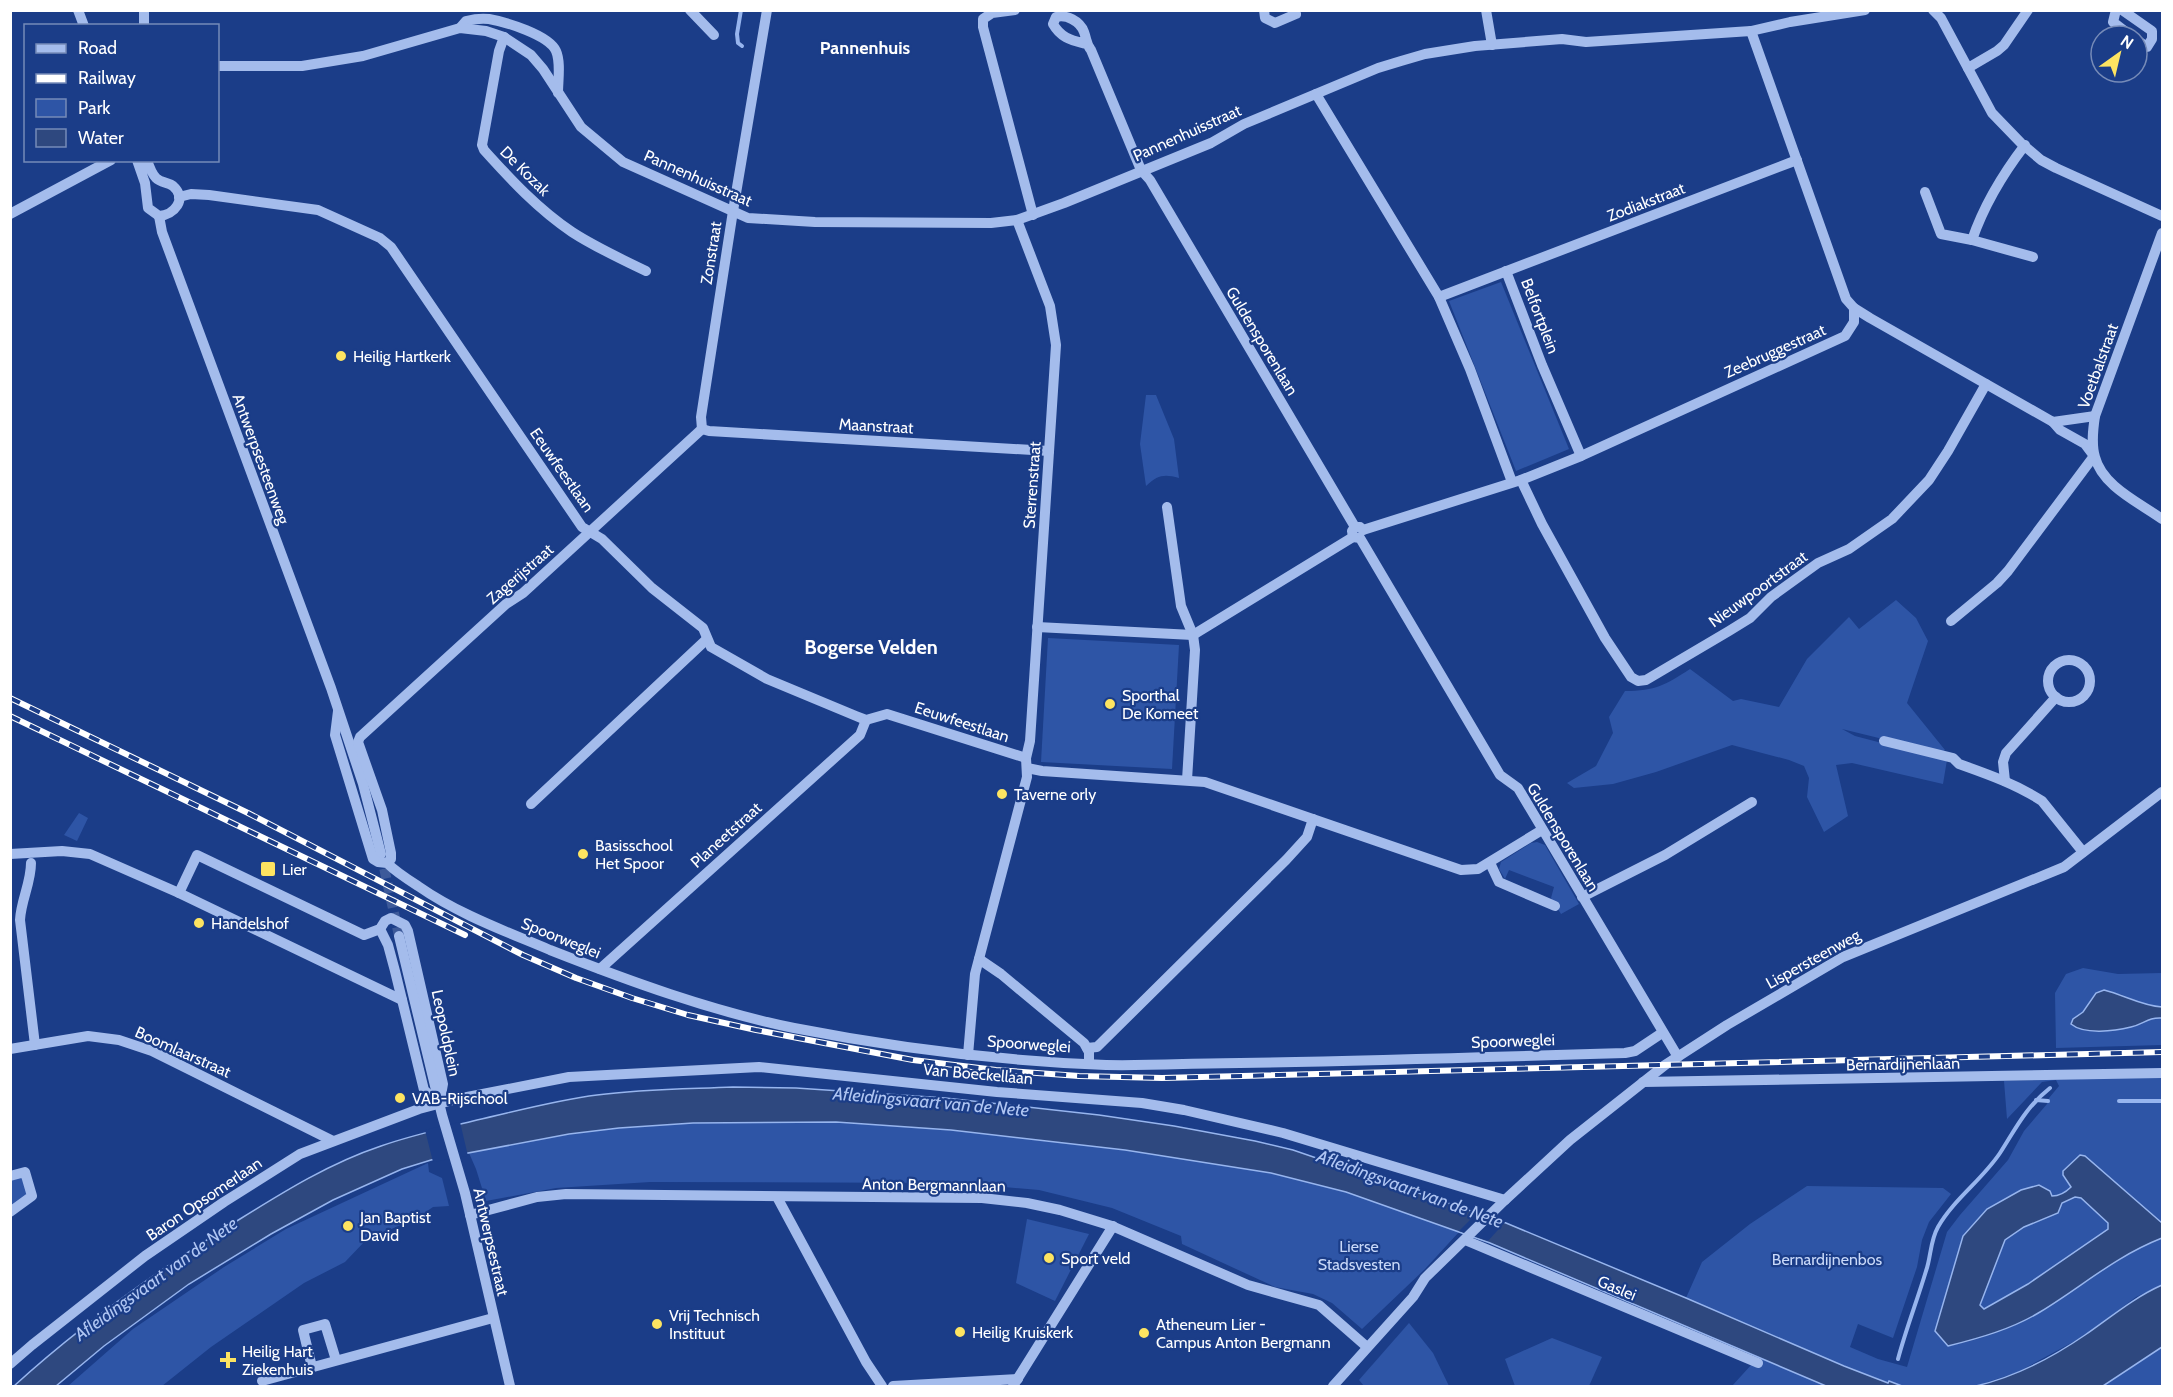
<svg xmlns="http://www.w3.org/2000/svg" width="2173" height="1397" font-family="Cabin,sans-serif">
<rect width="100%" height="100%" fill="#1b3d88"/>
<g fill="#2e55a6">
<polygon points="1501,282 1569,449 1516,471 1449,301"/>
<path d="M 1146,395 L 1156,395 L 1174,439 L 1179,478 C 1164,474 1158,475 1146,486 L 1140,444 Z"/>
<path d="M 1896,600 L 1916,618 L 1928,641 L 1907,703 L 1945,750 L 1940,753 L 1842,729 L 1855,736 L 1947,760 L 1943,784 L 1852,763 L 1836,765 L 1848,816 L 1824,832 L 1807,797 L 1809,778 L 1804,766 L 1789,760 L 1732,745 L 1656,772 L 1613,784 L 1574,788 L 1567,783 L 1596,766 L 1613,733 L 1609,717 L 1625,691 C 1656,691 1665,685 1690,669 L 1733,701 L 1741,699 L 1779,707 L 1807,659 L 1849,617 L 1859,629 Z"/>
<polygon points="1048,638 1179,645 1172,769 1041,762"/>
<polygon points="79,813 88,818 77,841 64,835"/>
<polygon points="1537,842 1545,845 1579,904 1561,914 1551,898 1554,887 1509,870 1505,879 1499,869 1501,862 1531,843"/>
<polygon points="2083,968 2118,974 2162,973 2162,1007 2146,1005 2120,994 2096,994 2083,1012 2073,1019 2133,1027 2149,1018 2162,1018 2162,1045 2056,1048 2055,993 2066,974"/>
<path d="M 2162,1077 L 2162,1223 L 2085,1156 L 2080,1155 L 2063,1171 L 2063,1175 L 2071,1187 C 2065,1193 2060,1196 2052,1196 L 2050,1191 L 2039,1185 L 2021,1190 L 1987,1209 L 1963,1236 L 1935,1331 L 1949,1346 C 1979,1340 2013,1329 2040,1312 C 2082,1286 2115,1257 2162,1238 L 2162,1285 L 2136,1297 L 2084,1336 L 2018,1372 L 1976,1386 L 1902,1386 L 1890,1381 L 1889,1383 L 1844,1366 L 1686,1298 L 1702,1262 L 1750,1224 L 1807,1186 L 1943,1188 L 1951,1194 L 1929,1222 L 1922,1240 L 1917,1267 L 1893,1338 L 1858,1324 L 1850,1347 L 1878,1359 L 1907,1367 L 1947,1232 L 1960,1215 L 2008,1160 L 2024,1131 L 2047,1104 L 2049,1098 L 2059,1086 L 2056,1080 L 2042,1082 L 2007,1119 L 2004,1081 Z"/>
<path d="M 836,1122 L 990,1133 L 1125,1150 L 1271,1173 L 1346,1192 L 1459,1232 L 1425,1269 L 1362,1329 L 1332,1303 L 1313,1294 L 1275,1287 L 1182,1244 L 1181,1236 L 1112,1208 L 1039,1190 L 959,1183 L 650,1182 L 556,1188 L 486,1201 L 476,1169 L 469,1153 C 518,1144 567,1133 617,1128 C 690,1121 763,1122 836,1122 Z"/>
<polygon points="428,1163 429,1172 442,1178 449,1206 433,1207 417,1218 366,1240 345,1262 304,1283 211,1347 162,1386 68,1386 133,1329 224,1267 286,1229"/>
<polygon points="22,1177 28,1194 11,1208 11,1180"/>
<polygon points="2075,1197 2081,1198 2109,1224 2108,1229 2028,1284 1984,1309 1979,1305 2005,1240 2023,1227 2058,1213 2062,1203"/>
<polygon points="1027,1219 1089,1234 1055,1301 1016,1283"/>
<polygon points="1409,1323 1433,1353 1449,1386 1364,1386 1359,1380"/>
<polygon points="1552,1338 1602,1357 1589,1386 1515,1386 1505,1359"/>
<polygon points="2162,1347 2162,1386 2103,1386"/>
<polygon points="1755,1356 1826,1386 1732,1386 1752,1364"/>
</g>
<g fill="#2e487f" stroke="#97b5ee" stroke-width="1.5" fill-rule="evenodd">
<path d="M 2104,990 C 2124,995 2142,1006 2162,1007 L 2162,1018 C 2148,1017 2144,1024 2131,1027 C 2115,1031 2084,1035 2071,1024 L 2073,1019 L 2083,1012 L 2096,993 Z"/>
<path d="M 733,1087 L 796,1088 L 945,1098 L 1099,1115 L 1174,1126 L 1255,1141 L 1293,1150 L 1506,1223 L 1686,1298 L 1844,1366 L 1888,1383 L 1889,1381 L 1902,1386 L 1826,1386 L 1490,1243 L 1346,1192 L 1271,1173 L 1125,1150 L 951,1130 L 836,1122 L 693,1123 L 619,1128 L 569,1134 L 431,1160 L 402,1169 L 333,1200 L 271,1234 L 189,1284 L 104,1346 L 56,1386 L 14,1386 C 83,1323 161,1268 240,1219 C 285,1191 330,1163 381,1146 C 412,1135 445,1128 477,1120 C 517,1111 557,1100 597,1095 C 642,1089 688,1089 733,1087 Z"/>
<path d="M 2080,1155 L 2085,1156 L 2162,1223 L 2162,1238 C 2114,1257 2083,1286 2040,1312 C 2012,1329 1980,1338 1948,1346 L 1935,1331 L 1963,1236 L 1987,1209 L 2021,1190 L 2039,1185 L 2050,1191 L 2052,1196 C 2060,1196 2065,1193 2071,1187 L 2063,1175 L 2063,1171 ZM 2075,1197 L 2081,1198 L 2108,1223 L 2108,1229 L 2028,1284 L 1984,1309 L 1980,1305 L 2005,1240 L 2024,1227 L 2058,1213 L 2062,1203 Z"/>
<path d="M 2162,1285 L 2162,1347 L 2103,1386 L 1976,1386 C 2014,1377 2053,1357 2085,1335 C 2111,1317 2133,1298 2162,1285 Z"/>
</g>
<g fill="#1b3d88">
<polygon points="460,1122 468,1156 433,1162 425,1130"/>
<polygon points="1479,1211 1506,1221 1488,1241 1459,1231"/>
</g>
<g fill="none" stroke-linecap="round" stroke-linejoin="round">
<g stroke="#97b5ee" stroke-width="4">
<polyline points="741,10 737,34 738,43 742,46"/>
<polyline points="2036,1100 2048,1101"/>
<polyline points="2119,1101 2162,1101"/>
<path d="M 1898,1359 C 1906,1329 1917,1301 1926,1271 C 1931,1257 1930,1241 1938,1227 C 1954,1199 1982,1180 2000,1153 C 2016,1128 2026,1107 2050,1088"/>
</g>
<polyline stroke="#3d5a9a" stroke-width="10" stroke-dasharray="10 5" stroke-linecap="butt" points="381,854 399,936"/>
<g stroke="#a4bcec" stroke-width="10">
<polyline points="78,10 84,26"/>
<polyline points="690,10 714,35"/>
<polyline points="1015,10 992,13 983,19 983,27 1033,215"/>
<polyline points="1264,10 1265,18 1275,23 1296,14 1295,10"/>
<polyline points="1486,10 1492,45"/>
<polyline points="1933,10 1941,18 1992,113 2021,143 2041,160 2056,168 2162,216"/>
<polyline points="2116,10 2113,22 2131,36"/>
<polyline points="2122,10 2152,31 2152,39 2147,47 2137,40"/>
<polyline points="144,26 144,10"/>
<path d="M 460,28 L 466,21 C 474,19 481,18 489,19 C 506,22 549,35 556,51 C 561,62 558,81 558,93"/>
<polyline points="1751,31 1846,299 1854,308 1870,318 2053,422 2095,416"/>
<path d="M 504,37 L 499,51 L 482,145 L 484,150 C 511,180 538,209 572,232 C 595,247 621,259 646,271"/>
<path d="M 1086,44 C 1071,40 1061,38 1053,24 L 1056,17 C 1066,14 1080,21 1084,32 C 1087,40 1086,44 1091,50 L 1141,170 L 1150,180 L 1355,527 L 1360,527 L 1363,530"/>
<polyline points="218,66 302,66 363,56 460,28 486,31 504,37 531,55 543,69 581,127 623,162 748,218 815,222 991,223 1017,220 1064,203 1211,143 1244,124 1378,68 1401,61 1425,54 1475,46 1562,39 1586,42 1751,31 1790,22 1865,10"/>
<polyline points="1968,68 1997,51 2004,45 2028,10"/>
<polyline points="1316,94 1439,297 1470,369 1512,482"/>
<path d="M 2025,145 C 2002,175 1984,205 1972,240 L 2033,257"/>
<path d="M 137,160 L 145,183 L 148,208 L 159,216 C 174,215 188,199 173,186 C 168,182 161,183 156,178 C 152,174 149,166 147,160"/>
<polyline points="1925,192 1941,234 1972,240"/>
<polyline points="179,197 191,194 209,195 318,210 380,238 391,247 582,527 602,539 652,588 703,628 711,647 767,679 856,716 866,720 887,714 1026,758"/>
<polyline points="10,214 111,160"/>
<polyline points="159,216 162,232 331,688 363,784 381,854"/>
<path d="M 2162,233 L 2095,416 C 2093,429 2091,444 2095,457 C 2102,486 2140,503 2162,519"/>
<polyline points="1506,271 1542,365 1581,456"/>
<polyline points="1439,297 1797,160"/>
<polyline points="702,429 701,417 733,211 767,10"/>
<polyline points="702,429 709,431 1049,451"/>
<polyline points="1521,480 1542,524 1605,638 1631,677 1638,681 1646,680 1729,631 1750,618 1771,597 1818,563 1849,549 1892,519 1929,480 1948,451 1986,384"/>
<polyline points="1167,507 1181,606 1193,635 1195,650 1187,780"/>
<polyline points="1355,527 1352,531 1353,537 1360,538 1500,775 1518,788 1678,1057"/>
<polyline points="1363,530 1521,480 1581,456 1845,336 1854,322 1854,308"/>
<polyline points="1951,621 1997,583 2008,571 2094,456 2085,444 2060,430 2053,422"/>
<polyline points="1037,627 1193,635 1353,537"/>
<circle cx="2069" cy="681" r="21"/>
<path d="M 338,711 L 335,735 L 373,859 L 378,862 L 387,863 C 396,872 407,879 418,886 C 458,914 505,931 550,950 C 629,981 711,1011 794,1028 C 896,1048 1002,1061 1106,1065 C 1150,1066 1196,1063 1240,1063 C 1369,1061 1497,1057 1625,1053 L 1635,1051 L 1662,1033"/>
<path d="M 1884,741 L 1953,758 L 1959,764 C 1987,774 2016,784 2042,801 L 2083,852"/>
<polyline points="1027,768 1042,771 1205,782 1461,870 1478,869 1542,830"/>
<polyline points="2005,781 2003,762 2006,753 2056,697"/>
<polyline points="531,804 707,639"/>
<polyline points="10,854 62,851 90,854 179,893 402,1000"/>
<path d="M 31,863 C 31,883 21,900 20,920 L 35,1045"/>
<polyline points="387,863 391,859 391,853 382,810 358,742 360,737 506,604 523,593 702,429"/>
<polyline points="1490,863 1499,882 1555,906"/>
<polyline points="179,893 197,855 364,935 380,929 385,921 391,918 405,925 408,931 443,1084 440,1101"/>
<polyline points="1582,897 1665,855 1752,802"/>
<polyline points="380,929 388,945 395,971 424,1090 439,1104"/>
<polyline points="399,936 442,1115 465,1193 510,1386"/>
<polyline points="979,959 1001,974 1084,1043 1089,1052 1089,1064"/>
<polyline points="600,969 860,735 866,720"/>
<polyline points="1087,1048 1097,1047 1286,860 1307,837 1313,819"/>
<polyline points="10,1049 88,1036 119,1040 152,1051 333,1141"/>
<polyline points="968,1055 975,974 1027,777 1026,758 1030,741 1056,345 1050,306 1017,220"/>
<polyline points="1643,1082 2162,1073"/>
<polyline points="10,1176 25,1172 32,1196 10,1212"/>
<polyline points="777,1197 866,1362 882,1386"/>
<polyline points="470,1215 537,1197 566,1194 982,1198 1027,1203 1060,1210 1112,1226 1248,1285 1319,1305 1367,1347"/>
<polyline points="1465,1240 1758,1363"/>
<polyline points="10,1364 32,1345 145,1256 224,1202 300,1154 419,1109 457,1099 569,1077 759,1067 997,1092 1142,1103 1184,1110 1283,1133 1505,1200"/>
<polyline points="312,1367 303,1330 325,1324 336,1360"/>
<polyline points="262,1381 493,1318"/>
<polyline points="893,1386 1018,1379"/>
<polyline points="1013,1386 1113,1226"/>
<polyline points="1333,1386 1413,1297 1425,1278 1505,1200 1570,1140 1665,1065 1727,1025 1843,957 2064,867 2162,792"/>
</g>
<g stroke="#fff" stroke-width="6">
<g id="rail">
<polyline points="10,698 248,813 523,955 576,978 632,998 688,1015 756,1030 913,1060 996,1070 1079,1076 1162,1078 2162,1052"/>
<polyline points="10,716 465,935"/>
</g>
</g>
<use href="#rail" stroke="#1b3d88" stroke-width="4" stroke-dasharray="11" stroke-linecap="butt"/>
</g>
<g fill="#fde461" stroke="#1b3d88" stroke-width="2">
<circle cx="341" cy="356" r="6"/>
<circle cx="1110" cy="704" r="6"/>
<circle cx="1002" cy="794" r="6"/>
<circle cx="583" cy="854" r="6"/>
<rect x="260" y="861" width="16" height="16" rx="3"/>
<circle cx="199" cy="923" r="6"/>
<circle cx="400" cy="1098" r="6"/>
<circle cx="348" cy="1226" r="6"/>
<circle cx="1049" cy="1258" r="6"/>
<circle cx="657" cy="1324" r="6"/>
<circle cx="960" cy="1332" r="6"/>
<circle cx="1144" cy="1333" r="6"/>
<path d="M225 1351h6v6h6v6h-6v6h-6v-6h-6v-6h6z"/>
</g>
<g text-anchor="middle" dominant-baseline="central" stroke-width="4.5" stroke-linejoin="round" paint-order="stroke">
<g font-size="16" fill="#fff" stroke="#1b3d88">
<text transform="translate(1187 133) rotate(-24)">Pannenhuisstraat</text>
<text transform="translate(525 171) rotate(45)">De Kozak</text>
<text transform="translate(698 178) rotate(24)">Pannenhuisstraat</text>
<text transform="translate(1646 202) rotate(-21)">Zodiakstraat</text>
<text transform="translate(711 253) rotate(-81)">Zonstraat</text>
<text transform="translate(1540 316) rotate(69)">Belfortplein</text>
<text transform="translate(1262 341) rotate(59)">Guldensporenlaan</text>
<text transform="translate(1775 351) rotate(-24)">Zeebruggestraat</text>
<text transform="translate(2098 366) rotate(-70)">Voetbalstraat</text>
<text transform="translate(876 426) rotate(3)">Maanstraat</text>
<text transform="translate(261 459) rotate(70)">Antwerpsesteenweg</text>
<text transform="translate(562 470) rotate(55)">Eeuwfeestlaan</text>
<text transform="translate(1032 485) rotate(-86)">Sterrenstraat</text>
<text transform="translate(520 574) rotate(-41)">Zagerijstraat</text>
<text transform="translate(1758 589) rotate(-36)">Nieuwpoortstraat</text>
<text transform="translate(962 722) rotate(18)">Eeuwfeestlaan</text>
<text transform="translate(726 835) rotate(-42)">Planeetstraat</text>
<text transform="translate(1563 837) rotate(59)">Guldensporenlaan</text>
<text transform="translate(561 938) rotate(22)">Spoorweglei</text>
<text transform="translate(1813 959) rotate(-29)">Lispersteenweg</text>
<text transform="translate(446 1033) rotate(78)">Leopoldplein</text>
<text transform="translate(1513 1041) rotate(-2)">Spoorweglei</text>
<text transform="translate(1029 1044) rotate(4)">Spoorweglei</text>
<text transform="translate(183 1052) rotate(24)">Boomlaarstraat</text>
<text transform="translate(1903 1064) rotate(-1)">Bernardijnenlaan</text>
<text transform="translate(978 1074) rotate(5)">Van Boeckellaan</text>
<text transform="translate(934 1185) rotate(1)">Anton Bergmannlaan</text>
<text transform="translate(204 1199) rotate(-34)">Baron Opsomerlaan</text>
<text transform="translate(491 1242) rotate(77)">Antwerpsestraat</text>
<text transform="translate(1617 1288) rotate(23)">Gaslei</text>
</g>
<g font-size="16" fill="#fff" stroke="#1b3d88" text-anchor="start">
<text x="353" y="356">Heilig Hartkerk</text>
<text x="1122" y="695">Sporthal<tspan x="1122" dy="18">De Komeet</tspan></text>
<text x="1014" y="794">Taverne orly</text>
<text x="595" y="845">Basisschool<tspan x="595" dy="18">Het Spoor</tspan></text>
<text x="282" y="869">Lier</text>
<text x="211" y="923">Handelshof</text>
<text x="412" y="1098">VAB-Rijschool</text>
<text x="360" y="1217">Jan Baptist<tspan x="360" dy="18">David</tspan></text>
<text x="1061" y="1258">Sport veld</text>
<text x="669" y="1315">Vrij Technisch<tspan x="669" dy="18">Instituut</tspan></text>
<text x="1156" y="1324">Atheneum Lier -<tspan x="1156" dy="18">Campus Anton Bergmann</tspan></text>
<text x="972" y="1332">Heilig Kruiskerk</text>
<text x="242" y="1351">Heilig Hart<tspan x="242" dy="18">Ziekenhuis</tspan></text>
</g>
<g font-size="16" fill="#c9d9f9" stroke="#1b3d88">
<text x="1359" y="1246">Lierse<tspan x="1359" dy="18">Stadsvesten</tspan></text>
<text x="1827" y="1259">Bernardijnenbos</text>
</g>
<g font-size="18" font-weight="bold" fill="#fff" stroke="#1b3d88">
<text x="865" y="48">Pannenhuis</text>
</g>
<g font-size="18" font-style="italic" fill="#b0c6f3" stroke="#1b3d88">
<text transform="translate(931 1102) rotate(5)">Afleidingsvaart van de Nete</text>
<text transform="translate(1410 1189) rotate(20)">Afleidingsvaart van de Nete</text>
<text transform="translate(156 1279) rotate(-36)">Afleidingsvaart van de Nete</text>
</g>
<g font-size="20" font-weight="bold" fill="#fff" stroke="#1b3d88">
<text x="871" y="647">Bogerse Velden</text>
</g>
</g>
<rect width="2173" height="1397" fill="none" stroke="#ffffff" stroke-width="24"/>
<rect x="24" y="24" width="195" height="138" fill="#1b3d88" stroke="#768bb8" stroke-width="1.5"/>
<rect x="36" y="44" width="30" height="9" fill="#a4bcec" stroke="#768bb8" stroke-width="1.5"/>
<text x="78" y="54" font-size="18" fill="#ffffff">Road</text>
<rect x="36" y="74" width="30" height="9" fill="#ffffff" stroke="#768bb8" stroke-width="1.5"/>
<text x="78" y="84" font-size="18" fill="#ffffff">Railway</text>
<rect x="36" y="99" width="30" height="18" fill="#2e55a6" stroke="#768bb8" stroke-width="1.5"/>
<text x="78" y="114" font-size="18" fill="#ffffff">Park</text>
<rect x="36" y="129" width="30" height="18" fill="#2e487f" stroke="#768bb8" stroke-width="1.5"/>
<text x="78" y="144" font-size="18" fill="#ffffff">Water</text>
<g transform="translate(2119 54) rotate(34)"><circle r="28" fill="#1b3d88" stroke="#768bb8" stroke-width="1.5"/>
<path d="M0-4.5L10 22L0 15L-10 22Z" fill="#fde461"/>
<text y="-9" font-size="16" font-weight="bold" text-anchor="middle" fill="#ffffff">N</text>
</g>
</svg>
